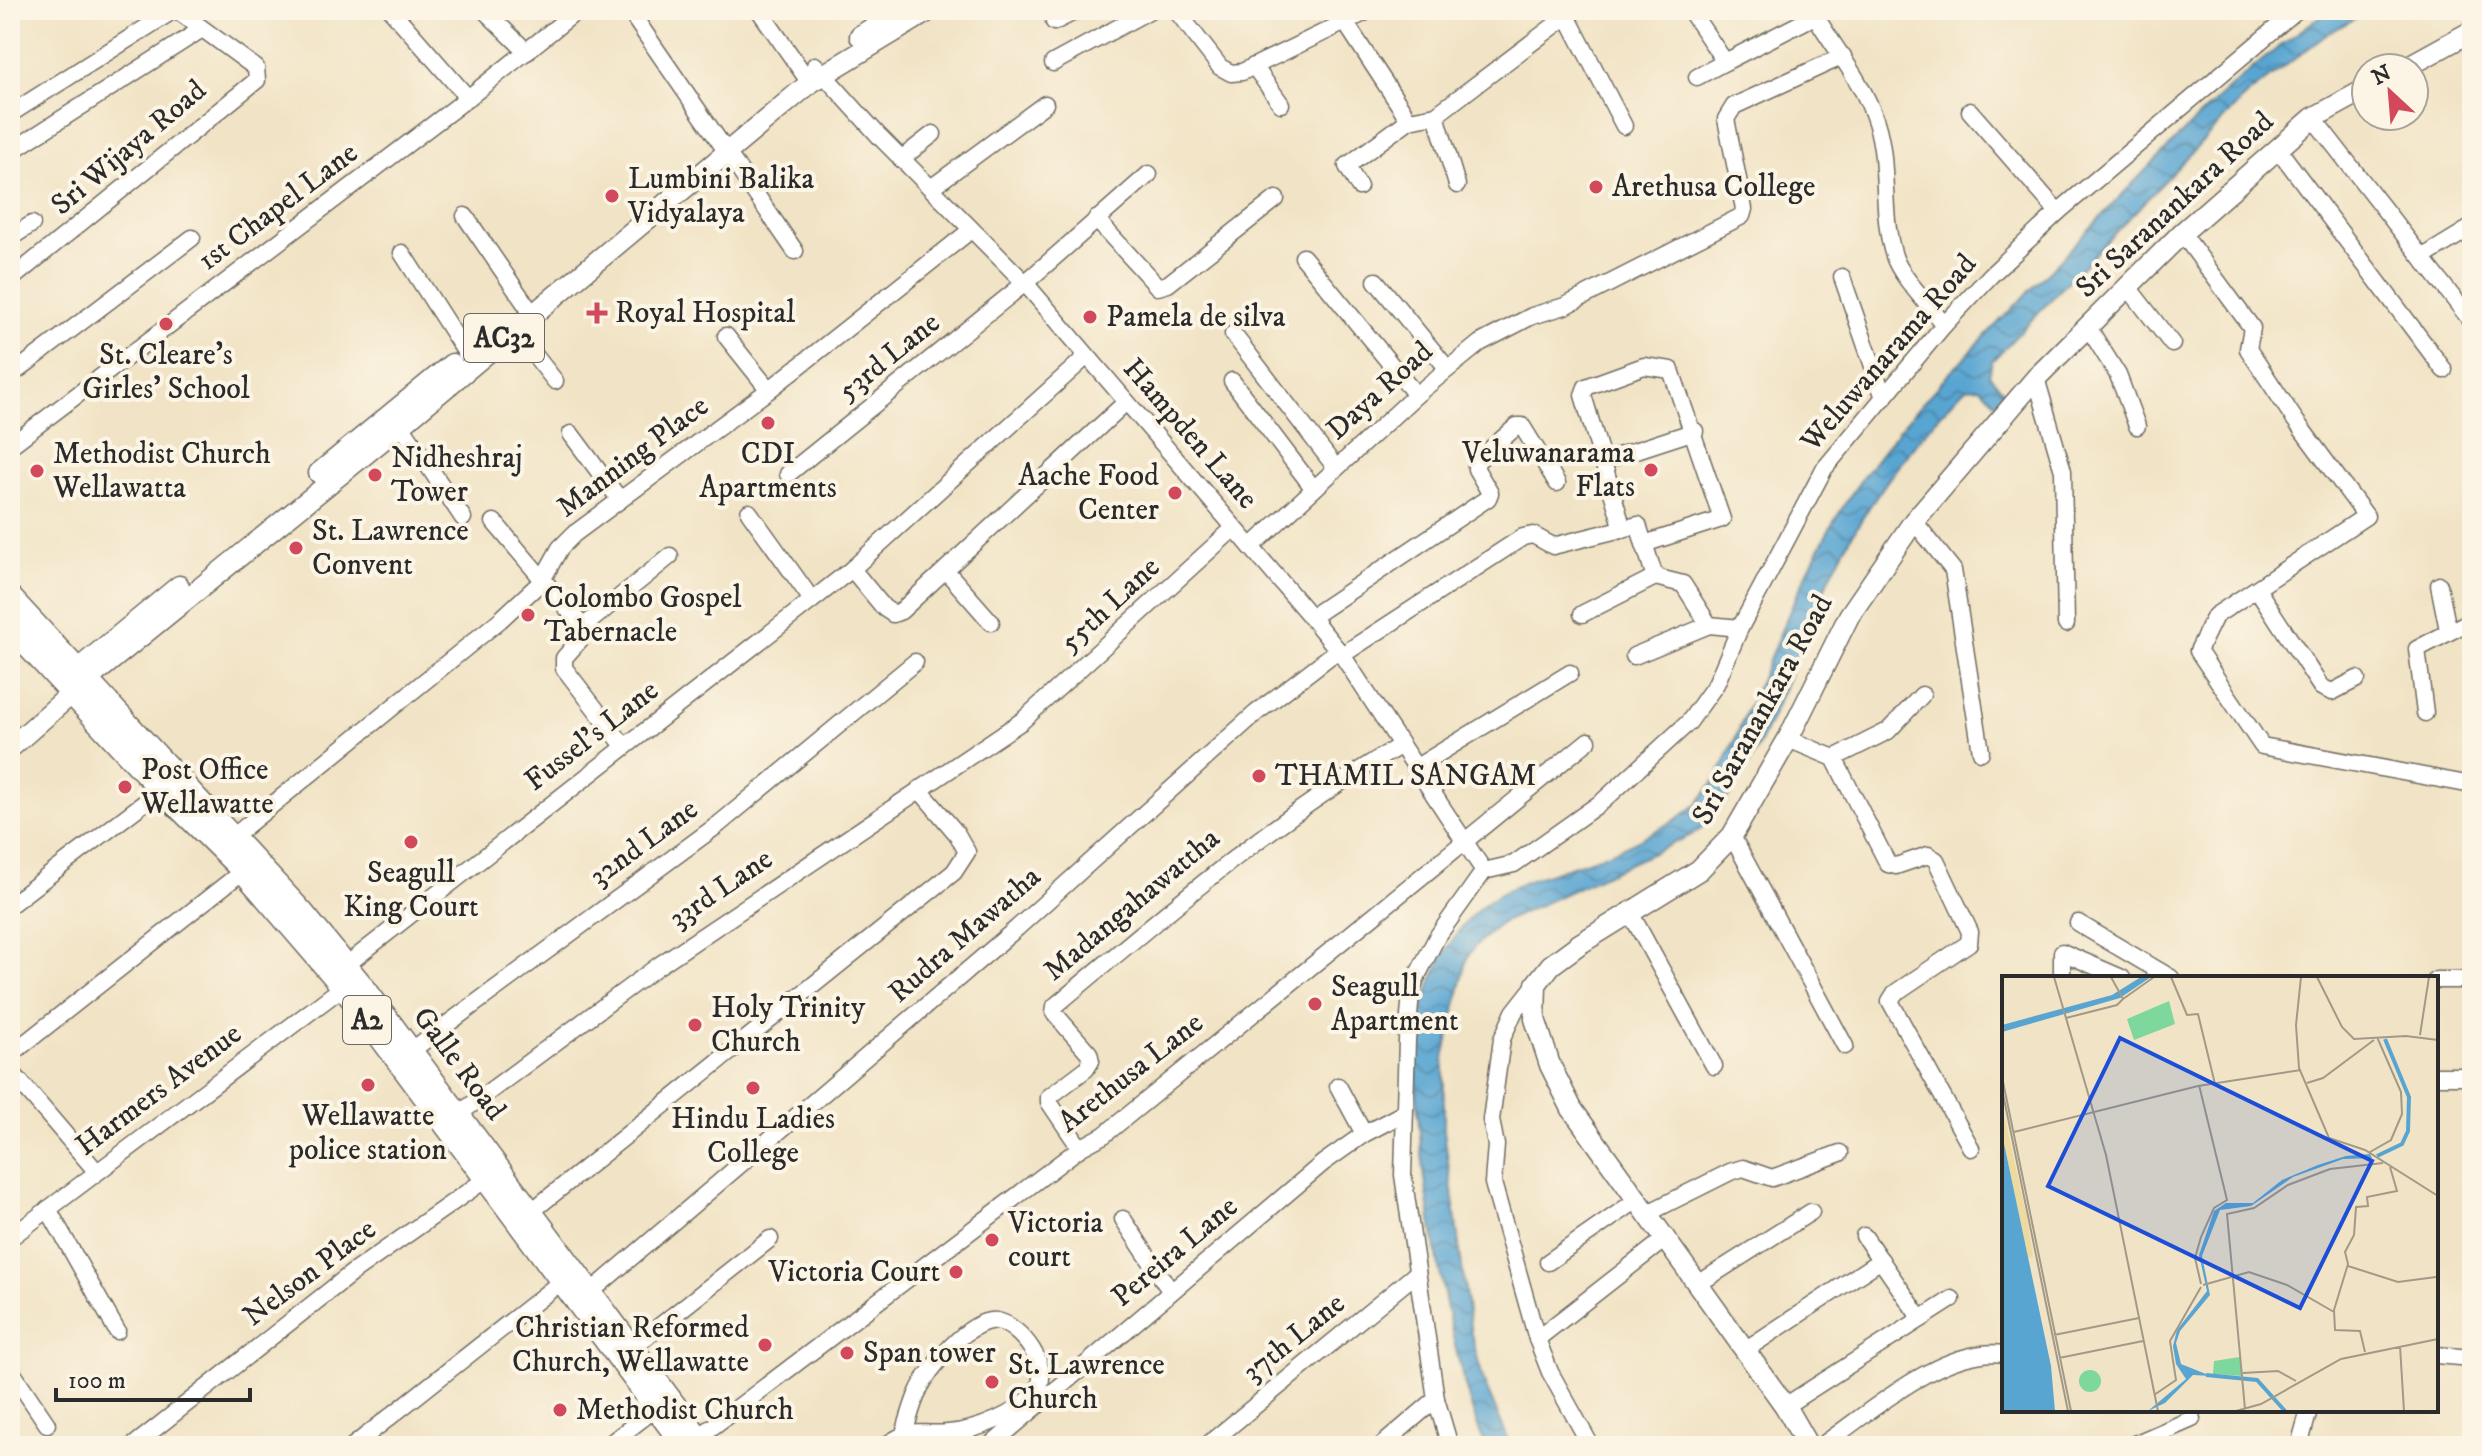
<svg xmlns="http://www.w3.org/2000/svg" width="2482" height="1456" font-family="'IM FELL DW Pica',serif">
<defs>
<pattern id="water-waves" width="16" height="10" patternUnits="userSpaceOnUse" patternTransform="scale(2)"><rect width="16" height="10" fill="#59a5d2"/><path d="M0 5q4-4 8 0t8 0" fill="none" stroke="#4a87ab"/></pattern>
</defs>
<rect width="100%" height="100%" fill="#fcf5e5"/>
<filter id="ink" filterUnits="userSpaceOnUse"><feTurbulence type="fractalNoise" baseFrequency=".0125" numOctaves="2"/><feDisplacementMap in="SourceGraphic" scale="16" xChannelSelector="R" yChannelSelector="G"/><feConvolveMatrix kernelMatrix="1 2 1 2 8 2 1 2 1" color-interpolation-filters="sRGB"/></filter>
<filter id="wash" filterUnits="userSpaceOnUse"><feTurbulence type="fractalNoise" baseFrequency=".006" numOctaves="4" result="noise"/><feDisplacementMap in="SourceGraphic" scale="32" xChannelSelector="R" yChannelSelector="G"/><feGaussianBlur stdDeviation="1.8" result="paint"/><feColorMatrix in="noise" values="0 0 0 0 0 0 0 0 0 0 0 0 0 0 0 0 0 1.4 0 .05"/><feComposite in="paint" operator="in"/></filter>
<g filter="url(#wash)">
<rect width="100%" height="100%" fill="#f1e3c5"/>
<path fill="url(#water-waves)" stroke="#42687e" stroke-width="2" d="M 2330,10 L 2371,10 L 2330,32 L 2248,94 L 1992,361 L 1989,375 L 2006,394 L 1998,405 L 1980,387 L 1967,388 L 1959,394 C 1907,450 1863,508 1830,577 C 1793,653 1760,781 1696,833 L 1501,923 L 1474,947 L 1467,958 L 1444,1058 L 1444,1131 L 1471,1334 L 1484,1382 L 1511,1446 L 1486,1446 C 1452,1379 1399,1081 1421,1011 C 1470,856 1539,896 1655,831 C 1671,822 1688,814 1700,800 C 1723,775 1734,740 1747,710 C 1778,642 1805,565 1846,502 C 1903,414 1981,341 2053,267 C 2141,176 2224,80 2330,10 Z"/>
</g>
<g filter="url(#ink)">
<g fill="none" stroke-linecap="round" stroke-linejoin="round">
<g stroke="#706b61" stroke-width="19">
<g id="minor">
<polyline points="391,10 468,98"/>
<polyline points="484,10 527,52"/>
<polyline points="629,10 795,251"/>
<polyline points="759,10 810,83"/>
<polyline points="1176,10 1220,67 1231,73 1242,72 1370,10"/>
<polyline points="1567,10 1567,16 1624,126"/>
<polyline points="1690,10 1725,62 1815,16"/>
<path d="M 1812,10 C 1833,47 1863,81 1876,122 C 1890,165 1880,213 1894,256 C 1900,276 1931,307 1944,325"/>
<polyline points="1054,22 1078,10"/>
<polyline points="1345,22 1409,120"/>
<polyline points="1053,63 1150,10"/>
<polyline points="815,65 879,136 1025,283 1311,617 1342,655 1484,871"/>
<polyline points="1254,66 1281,104"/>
<polyline points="1697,77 1725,62"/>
<polyline points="1970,111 2058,212"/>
<polyline points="10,114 174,10"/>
<polyline points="1436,115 1457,185"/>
<polyline points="2313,118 2472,322"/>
<polyline points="2278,149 2444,370"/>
<polyline points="10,152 202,29"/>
<polyline points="901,159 933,134"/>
<polyline points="1359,187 1347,166 1409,120 1436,115 1567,16"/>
<polyline points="931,188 1045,104"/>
<polyline points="465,216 533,315"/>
<polyline points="1096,219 1158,287 1168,284 1276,199"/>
<polyline points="2182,233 2252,328 2248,349 2295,420 2366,516 2215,616 2198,651 2262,746 2472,785"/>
<polyline points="10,238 32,224"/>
<polyline points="402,253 466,353"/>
<polyline points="1303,257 1416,395"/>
<polyline points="2423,257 2472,227"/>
<polyline points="1842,277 1884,398"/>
<polyline points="10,280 257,80 256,68 177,10"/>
<polyline points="1376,281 1447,368"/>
<polyline points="2128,287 2172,344"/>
<polyline points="2088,327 2118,375 2137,426"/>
<polyline points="515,330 555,381"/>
<polyline points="1233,334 1336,468"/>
<polyline points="726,336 769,390"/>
<polyline points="10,376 192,238"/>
<polyline points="2036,378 2063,471 2066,624"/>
<polyline points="1232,381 1314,489"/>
<polyline points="401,425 463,518"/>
<polyline points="571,434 620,500"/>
<polyline points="10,446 468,98 578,10"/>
<polyline points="1603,461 1695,431"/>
<polyline points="788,474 1025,283 1149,174"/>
<polyline points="749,512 812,600"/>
<polyline points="1914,521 1953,570 1981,752"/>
<polyline points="494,522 583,627 585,634 564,658 564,668 624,746"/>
<polyline points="1623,529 1583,395 1586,387 1644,366 1671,370 1722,519 1644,544"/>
<polyline points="1251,547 1416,395 1480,343 1532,316 1565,306 1742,216 1744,209 1726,119 1734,106 1843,56"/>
<polyline points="852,569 884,608 893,614 901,611 1125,403"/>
<polyline points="947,572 991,622"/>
<polyline points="2439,585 2448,630"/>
<polyline points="2257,589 2321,687 2332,692 2357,679"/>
<polyline points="1582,614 1655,577"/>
<polyline points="1311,617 1488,498 1490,493 1476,469 1476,462 1517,426 1522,426 1557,483"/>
<polyline points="583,627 670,556"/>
<polyline points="1342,655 1523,537 1533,535 1553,546 1638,525 1655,577 1683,584 1709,625 1740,628"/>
<polyline points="1634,656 1709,625"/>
<polyline points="2425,713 2417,649 2472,620"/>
<polyline points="1788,739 1834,758 1888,864 1896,866 1928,855 1936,860 1970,932 1969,943 1895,993 1890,1001 1971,1148"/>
<polyline points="1834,758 1888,731 1922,695"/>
<polyline points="1415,768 1570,673"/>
<polyline points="234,836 500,620 541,582 560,548 574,534 769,390 971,230"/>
<polyline points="1732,836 1845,1046"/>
<polyline points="1484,871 1514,864 1603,801 1689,722 1716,684 1740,628 1824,469 1944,325 1991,275 2058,212 2297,10"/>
<polyline points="10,905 161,790"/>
<polyline points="1631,914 1714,1066"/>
<polyline points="2078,923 2171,978"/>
<polyline points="345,966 852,569 1087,356"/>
<polyline points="2062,978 2062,952 2122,978"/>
<polyline points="2436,980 2472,980"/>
<polyline points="1536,984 1514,1012 1502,1039 1491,1120 1496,1145 1493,1183 1537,1339 1550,1372 1591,1446"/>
<polyline points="10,1055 243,871"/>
<polyline points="404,1056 719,824 915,662"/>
<polyline points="10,1070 97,1172"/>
<polyline points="2436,1076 2472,1076"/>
<polyline points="1338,1086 1364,1134"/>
<polyline points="459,1114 658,966 1022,721 1234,528"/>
<path d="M 1080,1148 L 1049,1102 L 1049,1097 L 1086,1069 L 1091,1061 L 1089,1053 L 1054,1013 L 1055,1006 C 1167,913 1272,819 1400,746"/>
<polyline points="48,1209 117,1331"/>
<polyline points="532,1211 954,872 967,852 957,834 919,789"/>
<polyline points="1648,1213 1730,1172 1743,1168 1772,1178 1840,1153"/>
<polyline points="1123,1219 1171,1292"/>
<polyline points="1864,1236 1921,1319"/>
<polyline points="10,1238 343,987"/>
<polyline points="1548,1262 1637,1200"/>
<polyline points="1698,1284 1811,1212"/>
<polyline points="592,1291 1017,928 1256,713 1338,650"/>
<polyline points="1537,1339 1665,1239"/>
<polyline points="632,1348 770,1239"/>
<polyline points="1745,1350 1881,1260"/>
<polyline points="2436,1355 2472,1358"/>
<polyline points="10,1369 47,1424"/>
<polyline points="1785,1406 1952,1299"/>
<polyline points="699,1437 1080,1148 1104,1135 1588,741"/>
<polyline points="133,1446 352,1273 486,1179"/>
<polyline points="353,1446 562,1281"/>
<polyline points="607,1446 656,1408"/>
<path d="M 885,1446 C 913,1426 917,1436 948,1433 C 976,1431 1017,1415 1036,1392 C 1054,1369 1020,1325 997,1321 C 971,1316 927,1370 918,1392 C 912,1405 909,1419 904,1433"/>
<polyline points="990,1446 1323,1163 1364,1134 1404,1113"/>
<polyline points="1206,1446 1417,1273"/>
<polyline points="1381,1446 1436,1399"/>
<polyline points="1450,1446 1436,1399 1403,1175 1407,1040 1411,993 1418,974 1437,937 1484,871"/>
<path d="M 1821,1446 C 1870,1413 1942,1346 2004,1354"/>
<polyline points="2130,1446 2192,1419"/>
<polyline points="2299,1446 2309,1410"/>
</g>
</g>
<g stroke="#706b61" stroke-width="23">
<g id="major">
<polyline points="860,36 901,10"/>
<polyline points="2405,68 2472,31"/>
<polyline points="319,473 452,364"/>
<polyline points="65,680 179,586"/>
<polyline points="10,748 87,680 401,425 810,83 930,10"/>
<polyline points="1808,1446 1785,1406 1572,1109 1550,1065 1535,1019 1536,984 1551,965 1578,945 1699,870 1732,836 1788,739 1849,616 1914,521 2036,378 2182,233 2313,118 2366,89"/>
</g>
</g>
<g stroke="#706b61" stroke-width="25">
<g id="highway">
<polyline points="10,597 302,912 365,989 705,1446"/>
<polyline points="10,627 161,790 243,871 343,987 684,1446"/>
</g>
</g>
<use href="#minor" stroke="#fff" stroke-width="16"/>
<use href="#major" stroke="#fff" stroke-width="20"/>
<use href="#highway" stroke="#fff" stroke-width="22"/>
</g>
</g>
<g fill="#d1495b" stroke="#fcf5e5" stroke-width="3">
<circle cx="1596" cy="187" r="8"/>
<circle cx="612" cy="196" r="8"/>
<path d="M593 301h8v8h8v8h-8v8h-8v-8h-8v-8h8z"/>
<circle cx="1090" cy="317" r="8"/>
<circle cx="166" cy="324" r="8"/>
<circle cx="768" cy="423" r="8"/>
<circle cx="1651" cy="470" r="8"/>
<circle cx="37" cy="471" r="8"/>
<circle cx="375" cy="475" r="8"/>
<circle cx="1175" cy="493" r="8"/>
<circle cx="296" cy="548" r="8"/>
<circle cx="528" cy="615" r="8"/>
<circle cx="1259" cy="776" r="8"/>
<circle cx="125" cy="787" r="8"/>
<circle cx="411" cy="842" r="8"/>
<circle cx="1315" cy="1004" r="8"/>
<circle cx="695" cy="1025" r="8"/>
<circle cx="368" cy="1085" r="8"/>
<circle cx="753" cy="1088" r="8"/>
<circle cx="992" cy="1240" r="8"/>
<circle cx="956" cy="1272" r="8"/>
<circle cx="765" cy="1345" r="8"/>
<circle cx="847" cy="1353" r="8"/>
<circle cx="992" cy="1382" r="8"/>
<circle cx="560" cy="1410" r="8"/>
</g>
<g text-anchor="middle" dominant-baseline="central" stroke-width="8" stroke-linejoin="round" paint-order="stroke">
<g fill="#fcf5e5" stroke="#6a6863" stroke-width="2">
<rect x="464" y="314" width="80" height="48" rx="6"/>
<rect x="343" y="996" width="48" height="48" rx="6"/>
</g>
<g font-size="28" font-weight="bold" fill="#2b2b2b">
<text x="504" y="338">AC32</text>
<text x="367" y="1020">A2</text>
</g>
<g font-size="30" fill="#2b2b2b" stroke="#fcf5e5">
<text transform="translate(129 148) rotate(-40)">Sri Wijaya Road</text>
<text transform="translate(2175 205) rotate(-43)">Sri Saranankara Road</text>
<text transform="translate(278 207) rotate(-37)">1st Chapel Lane</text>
<text transform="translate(1889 353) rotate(-49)">Weluwanarama Road</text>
<text transform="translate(889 357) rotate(-39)">53rd Lane</text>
<text transform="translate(1380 391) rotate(-42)">Daya Road</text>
<text transform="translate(1190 434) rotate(49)">Hampden Lane</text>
<text transform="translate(633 457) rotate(-37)">Manning Place</text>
<text transform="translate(1110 605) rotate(-43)">55th Lane</text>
<text transform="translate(1763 710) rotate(-61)">Sri Saranankara Road</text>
<text transform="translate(592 736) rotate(-38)">Fussel's Lane</text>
<text transform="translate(644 843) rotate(-36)">32nd Lane</text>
<text transform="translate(721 889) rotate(-34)">33rd Lane</text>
<text transform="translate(1132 905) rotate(-40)">Madangahawattha</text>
<text transform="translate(965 935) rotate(-41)">Rudra Mawatha</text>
<text transform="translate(459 1064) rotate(53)">Galle Road</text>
<text transform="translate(1131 1073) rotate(-38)">Arethusa Lane</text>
<text transform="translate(159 1090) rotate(-37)">Harmers Avenue</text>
<text transform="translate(1175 1252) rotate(-40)">Pereira Lane</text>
<text transform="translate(310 1273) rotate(-37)">Nelson Place</text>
<text transform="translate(1294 1338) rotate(-39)">37th Lane</text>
</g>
<g font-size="30" fill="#2b2b2b" stroke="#fcf5e5" text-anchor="start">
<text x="628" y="179">Lumbini Balika<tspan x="628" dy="34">Vidyalaya</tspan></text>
<text x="1612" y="187">Arethusa College</text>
<text x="615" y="313">Royal Hospital</text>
<text x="1106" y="317">Pamela de silva</text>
<text x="166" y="355" text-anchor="middle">St. Cleare's<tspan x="166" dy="34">Girles' School</tspan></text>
<text x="1635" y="453" text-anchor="end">Veluwanarama<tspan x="1635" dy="34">Flats</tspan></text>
<text x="53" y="454">Methodist Church<tspan x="53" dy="34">Wellawatta</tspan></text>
<text x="768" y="454" text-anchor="middle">CDI<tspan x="768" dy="34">Apartments</tspan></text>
<text x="391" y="458">Nidheshraj<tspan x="391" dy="34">Tower</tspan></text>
<text x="1159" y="476" text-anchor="end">Aache Food<tspan x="1159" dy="34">Center</tspan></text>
<text x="312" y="531">St. Lawrence<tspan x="312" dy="34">Convent</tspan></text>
<text x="544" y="598">Colombo Gospel<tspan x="544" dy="34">Tabernacle</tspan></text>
<text x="141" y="770">Post Office<tspan x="141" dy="34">Wellawatte</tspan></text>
<text x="1275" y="776">THAMIL SANGAM</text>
<text x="411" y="873" text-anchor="middle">Seagull<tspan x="411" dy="34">King Court</tspan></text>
<text x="1331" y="987">Seagull<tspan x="1331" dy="34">Apartment</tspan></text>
<text x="711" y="1008">Holy Trinity<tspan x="711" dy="34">Church</tspan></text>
<text x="368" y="1116" text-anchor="middle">Wellawatte<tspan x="368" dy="34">police station</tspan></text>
<text x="753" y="1119" text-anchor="middle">Hindu Ladies<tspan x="753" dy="34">College</tspan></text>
<text x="1008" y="1223">Victoria<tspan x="1008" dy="34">court</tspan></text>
<text x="940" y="1272" text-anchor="end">Victoria Court</text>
<text x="749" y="1328" text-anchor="end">Christian Reformed<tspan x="749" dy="34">Church, Wellawatte</tspan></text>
<text x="863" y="1353">Span tower</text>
<text x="1008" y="1365">St. Lawrence<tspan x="1008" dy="34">Church</tspan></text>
<text x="576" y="1410">Methodist Church</text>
</g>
</g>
<g transform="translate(2002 976)">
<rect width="436" height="436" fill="#f1e3c5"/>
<path d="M 167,25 L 173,48 L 132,64 L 125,43 ZM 238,381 L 241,400 L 211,398 L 212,385 ZM77 405a11 11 0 1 1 22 0a11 11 0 1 1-22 0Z" fill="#7ed79d"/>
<path d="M 0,129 L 25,242 L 31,281 L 26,282 L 0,158 Z" fill="#eeda9e"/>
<path d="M 139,1 L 149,1 L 118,22 L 0,56 L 0,49 L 110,19 ZM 0,158 L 49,390 L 53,435 L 0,435 ZM 368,178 L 370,182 L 341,183 L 291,201 L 249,230 L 218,234 L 200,280 L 208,319 L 178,355 L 174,367 L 179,388 L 209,400 L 191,399 L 163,427 L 146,435 L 184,403 L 174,388 L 171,370 L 175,354 L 205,315 L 197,279 L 212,235 L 224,227 L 251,227 L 280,204 L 316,189 L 344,180 Z" fill="#59a5d2"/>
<path fill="none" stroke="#59a5d2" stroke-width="4" d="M 375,180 L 400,168 L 406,155 L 407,121 L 383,63M 204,399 L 255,404 L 283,435"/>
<path fill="none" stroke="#a29987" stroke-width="2" d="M 52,1 L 104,179 L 156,435M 169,1 L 185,39 L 196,38 L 213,108M 299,1 L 294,49 L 297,92 L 327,162 L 363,174 L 436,220M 315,1 L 340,51 L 352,63 L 404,60 L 436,64M 121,23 L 152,1M 64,42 L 115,29 L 121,23 L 109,1M 418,59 L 427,1M 0,101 L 69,435M 305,107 L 321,102 L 372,64M 197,109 L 225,224 L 212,232 L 199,261 L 193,282 L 199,308M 0,113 L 66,435M 12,156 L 196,110 L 299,94M 368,176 L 389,164 L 400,138 L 399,116 L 375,61M 346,290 L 396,306 L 434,301M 201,309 L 247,296 L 285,309 L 332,336M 52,359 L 137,342M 398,370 L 402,435M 363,376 L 358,355 L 333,354 L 332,334 L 346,288 L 343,276 L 352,259 L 354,231 L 366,230 L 365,221 L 395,215 L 388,191M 57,382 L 141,365M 241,397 L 276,395 L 294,405M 152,419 L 174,404 L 168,365 L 199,311M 243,433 L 225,238 L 252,232 L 286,209 L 328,193 L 381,187M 234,435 L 259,428 L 339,383 L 436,363"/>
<path fill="#1d4ed8" fill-opacity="0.15" stroke="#1d4ed8" stroke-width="4" d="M 118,62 L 370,185 L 298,332 L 46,210 Z"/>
<rect width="436" height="436" fill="none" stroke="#2b2b2b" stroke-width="4"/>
</g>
<rect width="2482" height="1456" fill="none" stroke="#fcf5e5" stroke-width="40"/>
<g transform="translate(2390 92) rotate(334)"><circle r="38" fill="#fcf5e5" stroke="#a8a49b" stroke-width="2"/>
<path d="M0-6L14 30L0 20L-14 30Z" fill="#d1495b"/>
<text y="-12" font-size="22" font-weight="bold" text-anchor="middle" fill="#2b2b2b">N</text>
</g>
<path d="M56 1388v12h194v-12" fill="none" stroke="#2b2b2b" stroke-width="4"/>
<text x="68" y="1388" font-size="24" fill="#2b2b2b" stroke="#fcf5e5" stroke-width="6" paint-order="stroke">100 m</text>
</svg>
